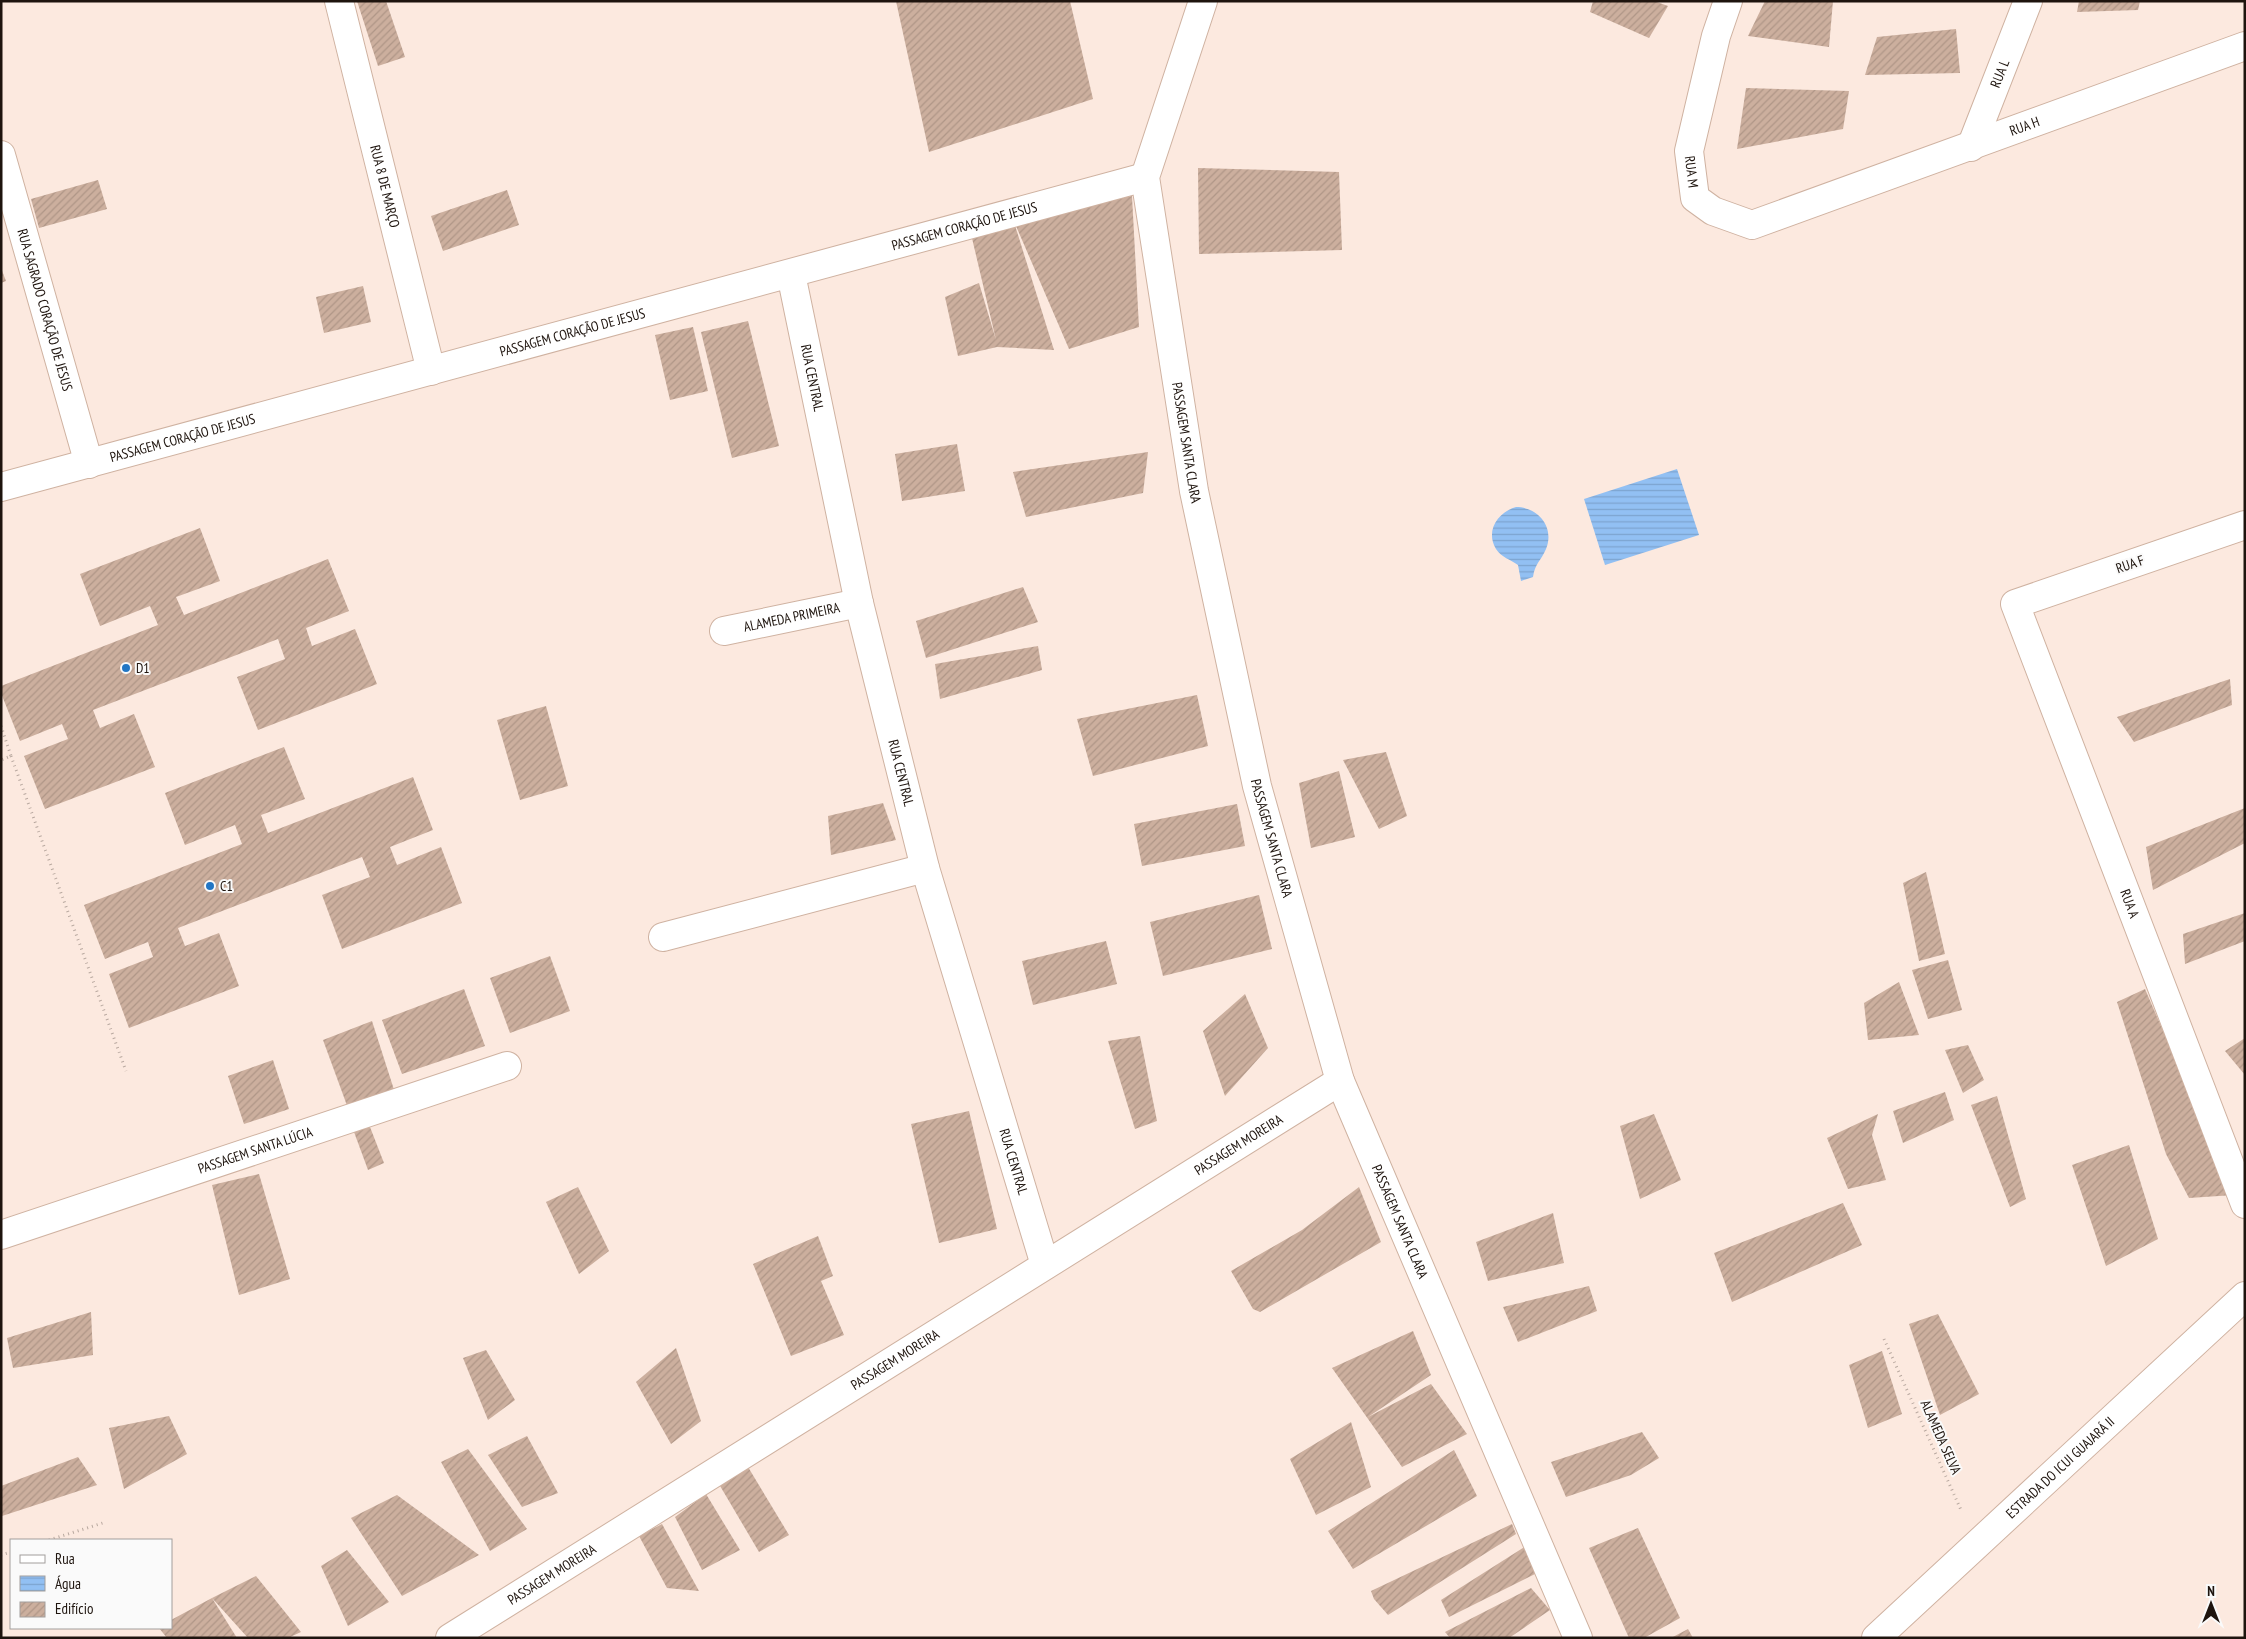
<svg xmlns="http://www.w3.org/2000/svg" width="2246" height="1639" font-family="'PT Sans Narrow',sans-serif">
<defs>
<pattern id="water-rules" width="6" height="5" patternUnits="userSpaceOnUse" patternTransform="scale(1.25)"><rect width="6" height="5" fill="#92c0f3"/><path d="M0 2.5h6" fill="none" stroke="#7da4cf"/></pattern>
<pattern id="building-hatch" width="6" height="6" patternUnits="userSpaceOnUse" patternTransform="scale(1.25)"><rect width="6" height="6" fill="#ccaf9e"/><path d="M-1 1l2-2M0 6l6-6M5 7l2-2" fill="none" stroke="#af9687"/></pattern>
</defs>
<rect width="100%" height="100%" fill="#fce9df"/>
<g fill="url(#water-rules)">
<polygon points="1677,469 1699,535 1605,565 1584,499"/>
<path d="M 1516,507 C 1538,507 1555,527 1546,549 C 1541,561 1535,563 1533,577 L 1521,581 L 1518,565 C 1511,560 1501,557 1496,549 C 1485,531 1498,512 1516,507 Z"/>
</g>
<g fill="url(#building-hatch)">
<polygon points="357,1 386,1 405,57 378,66"/>
<polygon points="896,1 1070,1 1093,99 929,152"/>
<polygon points="1593,1 1654,1 1668,6 1649,38 1590,12"/>
<polygon points="1765,1 1833,1 1829,47 1748,36"/>
<polygon points="2079,1 2140,1 2138,10 2077,12"/>
<polygon points="1956,29 1960,73 1865,75 1877,37"/>
<polygon points="1746,88 1849,91 1843,129 1737,149"/>
<polygon points="1198,168 1339,172 1342,250 1199,254"/>
<polygon points="98,180 107,209 39,228 31,199"/>
<polygon points="507,190 519,225 443,251 431,216"/>
<polygon points="1132,196 1139,327 1069,349 1013,219 1054,350 997,347 958,356 945,297 979,283 996,340 971,234 1012,217"/>
<polygon points="1,268 6,281 1,283"/>
<polygon points="363,286 371,322 324,333 316,297"/>
<polygon points="748,321 779,446 732,458 701,332"/>
<polygon points="693,327 708,391 670,400 655,335"/>
<polygon points="957,444 965,491 902,501 895,454"/>
<polygon points="1148,452 1143,493 1026,517 1013,472"/>
<polygon points="200,528 220,581 176,597 184,615 328,559 349,611 306,628 312,646 355,629 377,684 258,730 237,677 285,659 278,639 93,710 100,728 134,714 155,767 45,809 24,756 68,739 62,724 20,741 1,693 1,686 158,625 150,606 100,626 80,574"/>
<polygon points="1023,587 1038,622 926,658 916,621"/>
<polygon points="1038,646 1042,670 940,699 935,664"/>
<polygon points="2230,679 2232,705 2134,742 2117,717"/>
<polygon points="1197,695 1208,746 1093,776 1077,719"/>
<polygon points="546,706 568,786 520,800 497,720"/>
<polygon points="284,747 305,799 261,815 268,833 413,777 433,830 390,847 397,865 441,847 462,903 342,949 322,895 370,877 362,857 178,928 185,946 219,933 239,986 129,1028 109,974 153,957 148,942 105,959 84,905 242,844 235,825 185,845 165,793"/>
<polygon points="1386,752 1407,816 1379,829 1343,760"/>
<polygon points="1339,771 1355,837 1311,848 1299,783"/>
<polygon points="883,803 896,840 831,855 828,816"/>
<polygon points="1237,804 1245,846 1142,866 1134,824"/>
<polygon points="2245,808 2245,843 2153,890 2146,847"/>
<polygon points="1926,872 1945,954 1919,961 1903,883"/>
<polygon points="1259,895 1272,949 1163,976 1150,922"/>
<polygon points="2245,913 2245,941 2185,964 2183,934"/>
<polygon points="1106,941 1117,984 1033,1005 1022,961"/>
<polygon points="550,956 570,1011 510,1033 490,978"/>
<polygon points="1948,960 1962,1010 1928,1019 1912,970"/>
<polygon points="1899,982 1919,1035 1868,1040 1864,1003"/>
<polygon points="464,989 485,1046 402,1074 382,1020"/>
<polygon points="2145,989 2234,1195 2189,1198 2166,1154 2117,1002"/>
<polygon points="1245,994 1268,1048 1225,1096 1203,1031"/>
<polygon points="372,1021 396,1096 349,1111 323,1040"/>
<polygon points="1140,1036 1157,1121 1135,1129 1108,1041"/>
<polygon points="2245,1038 2245,1075 2225,1051"/>
<polygon points="1968,1045 1984,1080 1963,1093 1945,1050"/>
<polygon points="273,1060 289,1109 244,1124 228,1076"/>
<polygon points="1945,1092 1954,1120 1903,1143 1893,1111"/>
<polygon points="1997,1096 2026,1199 2010,1207 1971,1105"/>
<polygon points="969,1111 997,1229 939,1243 911,1124"/>
<polygon points="1654,1114 1681,1180 1640,1199 1620,1126"/>
<polygon points="1878,1114 1872,1135 1886,1180 1848,1189 1827,1138"/>
<polygon points="370,1127 384,1163 368,1170 354,1132"/>
<polygon points="2129,1145 2158,1239 2106,1266 2072,1165"/>
<polygon points="259,1174 290,1279 239,1295 212,1185"/>
<polygon points="578,1187 609,1251 579,1274 546,1202"/>
<polygon points="1359,1187 1381,1242 1260,1312 1253,1309 1231,1271 1302,1230"/>
<polygon points="1843,1203 1862,1245 1732,1302 1714,1253"/>
<polygon points="1553,1213 1564,1263 1488,1281 1476,1242"/>
<polygon points="818,1236 833,1276 821,1281 844,1335 791,1356 753,1264"/>
<polygon points="1589,1286 1597,1311 1518,1342 1503,1307"/>
<polygon points="91,1312 93,1355 13,1368 7,1338"/>
<polygon points="1938,1314 1979,1394 1940,1415 1909,1324"/>
<polygon points="1413,1331 1431,1375 1368,1417 1431,1384 1467,1434 1402,1467 1332,1368"/>
<polygon points="676,1348 701,1421 671,1444 636,1382"/>
<polygon points="486,1350 515,1400 488,1420 463,1358"/>
<polygon points="1882,1351 1902,1414 1868,1428 1849,1365"/>
<polygon points="169,1416 187,1454 124,1489 109,1428"/>
<polygon points="1351,1422 1371,1487 1316,1515 1290,1459"/>
<polygon points="1642,1432 1659,1458 1631,1475 1566,1497 1551,1462"/>
<polygon points="527,1436 558,1493 522,1507 488,1455"/>
<polygon points="468,1449 527,1529 490,1551 441,1462"/>
<polygon points="1454,1450 1477,1496 1353,1569 1328,1531"/>
<polygon points="78,1457 97,1485 2,1516 1,1486"/>
<polygon points="745,1462 789,1535 759,1552 713,1474"/>
<polygon points="706,1494 740,1550 702,1570 675,1517"/>
<polygon points="397,1495 479,1555 402,1596 351,1518"/>
<polygon points="662,1524 699,1591 667,1588 639,1536"/>
<polygon points="1512,1524 1516,1534 1388,1615 1374,1599 1371,1591"/>
<polygon points="1638,1528 1680,1618 1644,1638 1629,1638 1589,1548"/>
<polygon points="1526,1546 1547,1568 1449,1617 1441,1600"/>
<polygon points="347,1550 389,1602 348,1626 321,1566"/>
<polygon points="256,1576 301,1632 288,1638 248,1638 212,1598 237,1638 167,1638 159,1628 171,1628 171,1620 212,1598"/>
<polygon points="1531,1588 1550,1610 1509,1638 1450,1638 1445,1632"/>
<polygon points="1688,1629 1693,1638 1671,1638"/>
</g>
<g fill="none" stroke-linecap="round" stroke-linejoin="round">
<g stroke="#cfb2a1" stroke-width="30">
<g id="minor">
<path id="s1" d="M 339,1 L 431,371"/>
<path id="s2" d="M 1203,1 L 1145,177 L 1194,491 L 1257,786 L 1340,1081 L 1578,1638"/>
<path id="s3" d="M 1728,1 L 1716,36 L 1689,151 L 1695,198 L 1713,211 L 1752,225 L 2245,46"/>
<path id="s4" d="M 1971,147 L 2028,1"/>
<path id="s5" d="M 1,155 L 89,464"/>
<path id="s6" d="M 791,274 L 859,603 L 925,868 L 1045,1265"/>
<path id="s7" d="M 1,487 L 1145,177"/>
<path id="s8" d="M 2245,525 L 2015,604 L 2245,1204"/>
<path id="s9" d="M 724,631 L 859,603"/>
<polyline points="663,937 925,868"/>
<path id="s10" d="M 1,1235 L 507,1066"/>
<path id="s11" d="M 450,1638 L 1340,1081"/>
</g>
</g>
<g stroke="#cfb2a1" stroke-width="30">
<g id="major">
<path id="s12" d="M 1876,1638 L 2245,1296"/>
</g>
</g>
<g stroke="#b9a9a0" stroke-width="3" stroke-dasharray="1 4" stroke-linecap="butt">
<polyline points="1,726 11,756 1,760"/>
<polyline points="11,756 126,1071"/>
<polyline points="1884,1339 1961,1510"/>
<polyline points="49,1540 106,1522"/>
<polyline points="1,1555 11,1552"/>
</g>
<use href="#minor" stroke="#fff" stroke-width="28"/>
<use href="#major" stroke="#fff" stroke-width="28"/>
</g>
<g fill="#2276c4" stroke="#fafafa" stroke-width="2">
<circle cx="126" cy="668" r="5"/>
<circle cx="210" cy="886" r="5"/>
</g>
<g text-anchor="middle" dominant-baseline="central" stroke-width="4" stroke-linejoin="round" paint-order="stroke">
<g font-size="14" fill="#1e140e" stroke="#fafafa">
<text stroke="none"><textPath href="#s4" startOffset="79">RUA L</textPath></text>
<text stroke="none"><textPath href="#s3" startOffset="556">RUA H</textPath></text>
<text stroke="none"><textPath href="#s3" startOffset="176">RUA M</textPath></text>
<text stroke="none"><textPath href="#s1" startOffset="191">RUA 8 DE MARÇO</textPath></text>
<text stroke="none"><textPath href="#s7" startOffset="998">PASSAGEM CORAÇÃO DE JESUS</textPath></text>
<text stroke="none"><textPath href="#s5" startOffset="161">RUA SAGRADO CORAÇÃO DE JESUS</textPath></text>
<text stroke="none"><textPath href="#s7" startOffset="592">PASSAGEM CORAÇÃO DE JESUS</textPath></text>
<text stroke="none"><textPath href="#s6" startOffset="106">RUA CENTRAL</textPath></text>
<text stroke="none"><textPath href="#s7" startOffset="188">PASSAGEM CORAÇÃO DE JESUS</textPath></text>
<text stroke="none"><textPath href="#s2" startOffset="454">PASSAGEM SANTA CLARA</textPath></text>
<text transform="translate(2130 564) rotate(-19)">RUA F</text>
<text stroke="none"><textPath href="#s9" startOffset="69">ALAMEDA PRIMEIRA</textPath></text>
<text stroke="none"><textPath href="#s6" startOffset="511">RUA CENTRAL</textPath></text>
<text stroke="none"><textPath href="#s2" startOffset="859">PASSAGEM SANTA CLARA</textPath></text>
<text stroke="none"><textPath href="#s8" startOffset="564">RUA A</textPath></text>
<text stroke="none"><textPath href="#s11" startOffset="930">PASSAGEM MOREIRA</textPath></text>
<text stroke="none"><textPath href="#s10" startOffset="268">PASSAGEM SANTA LÚCIA</textPath></text>
<text stroke="none"><textPath href="#s6" startOffset="916">RUA CENTRAL</textPath></text>
<text stroke="none"><textPath href="#s2" startOffset="1264">PASSAGEM SANTA CLARA</textPath></text>
<text stroke="none"><textPath href="#s11" startOffset="525">PASSAGEM MOREIRA</textPath></text>
<text transform="translate(1941 1437) rotate(66)">ALAMEDA SELVA</text>
<text stroke="none"><textPath href="#s12" startOffset="251">ESTRADA DO ICUI GUAJARÁ II</textPath></text>
<text stroke="none"><textPath href="#s11" startOffset="120">PASSAGEM MOREIRA</textPath></text>
</g>
<g font-size="14" fill="#1e140e" stroke="#fafafa" text-anchor="start">
<text x="136" y="668">D1</text>
<text x="220" y="886">C1</text>
</g>
</g>
<rect width="2246" height="1639" fill="none" stroke="#1e140e" stroke-width="5"/>
<rect x="10" y="1539" width="162" height="90" fill="#fafafa" stroke="#a29e9c"/>
<rect x="20" y="1555" width="25" height="8" fill="#ffffff" stroke="#a29e9c"/>
<text x="55" y="1564" font-size="15" fill="#1e140e">Rua</text>
<rect x="20" y="1576" width="25" height="15" fill="url(#water-rules)" stroke="#a29e9c"/>
<text x="55" y="1589" font-size="15" fill="#1e140e">Água</text>
<rect x="20" y="1602" width="25" height="15" fill="url(#building-hatch)" stroke="#a29e9c"/>
<text x="55" y="1614" font-size="15" fill="#1e140e">Edifício</text>
<g transform="translate(2211 1604)" stroke="#fafafa" stroke-width="4" paint-order="stroke">
<path d="M0-4L9 19L0 12L-9 19Z" fill="#1e140e"/>
<text y="-8" font-size="14" font-weight="bold" text-anchor="middle" fill="#1e140e">N</text>
</g>
</svg>
